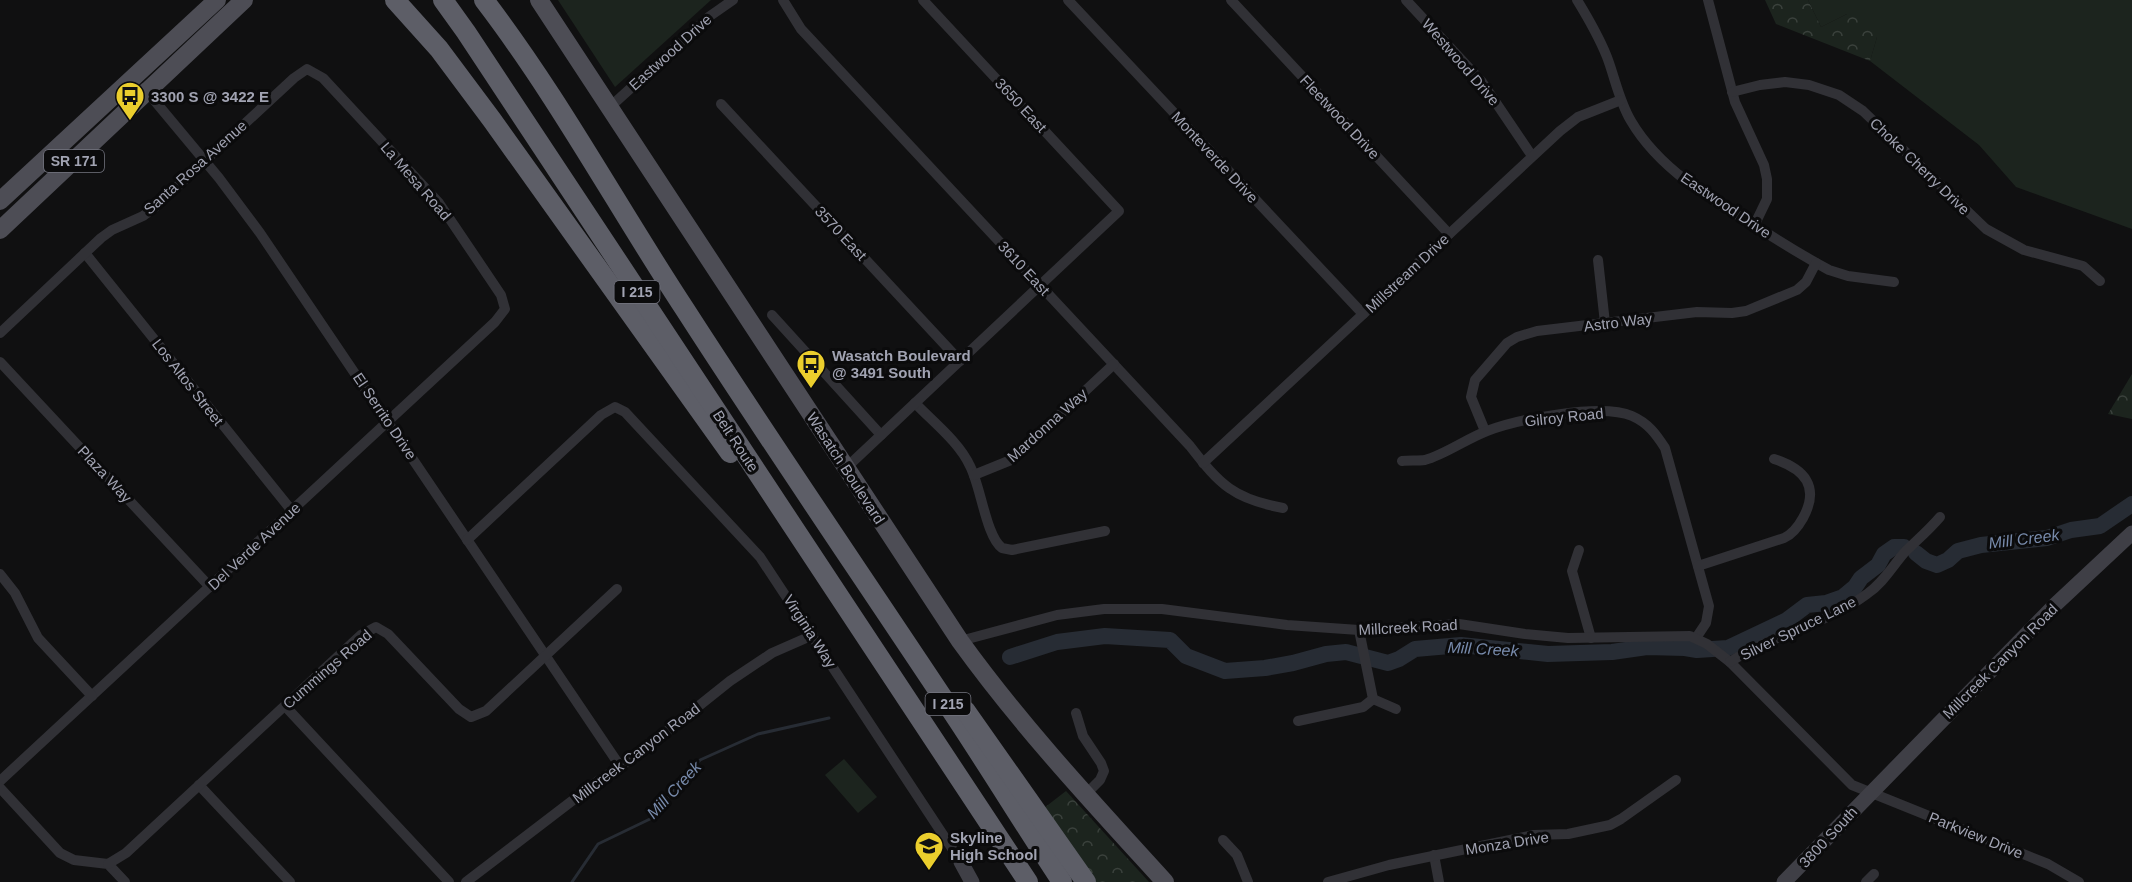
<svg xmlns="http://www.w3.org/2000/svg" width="2132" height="882" font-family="Arial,sans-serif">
<defs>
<pattern id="forest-crowns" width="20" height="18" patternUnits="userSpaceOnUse" patternTransform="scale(1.5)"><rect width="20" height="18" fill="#1c241e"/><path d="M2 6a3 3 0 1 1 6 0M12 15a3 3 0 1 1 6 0" fill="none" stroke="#3a413c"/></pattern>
</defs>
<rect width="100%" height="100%" fill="#101011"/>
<g fill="#1c241e">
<polygon points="558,0 711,0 615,87"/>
<polygon points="1808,0 2132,0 2132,229 2016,187 1979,145 1870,61 1877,37 1847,14 1821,27"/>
<polygon points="844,759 877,797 858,813 825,775"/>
</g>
<g fill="url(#forest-crowns)">
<polygon points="1765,0 1808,0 1821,27 1847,14 1873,15 1877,37 1870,61 1776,24"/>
<polygon points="2132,374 2132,419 2108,414"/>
<polygon points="1066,791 1149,882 1096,882 1044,808"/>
</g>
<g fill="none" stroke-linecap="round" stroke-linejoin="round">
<polyline stroke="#272c34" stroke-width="3" points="572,882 598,844 650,819 700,760 758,734 829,718"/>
<g stroke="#272c34" stroke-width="16">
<polyline points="1916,553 1926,561 1937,565 1948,560 1958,551 1981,545 2047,538 2071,530 2100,526 2132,504"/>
<polyline points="1010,657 1057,642 1105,636 1170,640 1186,656 1225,671 1265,668 1293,663 1326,654 1346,652 1388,663 1399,659 1415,649 1461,645 1548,654 1612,652 1647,647 1685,648 1697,650 1728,648 1787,620 1807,605 1826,603 1843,597 1855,587 1861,578 1878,565 1884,554 1894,547 1904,547"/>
</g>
<g stroke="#313136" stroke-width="10">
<path d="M 783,0 L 801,29 L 1190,446 C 1220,485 1234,499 1283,508"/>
<polyline points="1068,0 1363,314"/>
<polyline points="1231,0 1449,234"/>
<polyline points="1406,0 1482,82 1532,156"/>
<path d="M 1577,0 C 1588,18 1599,37 1607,57 C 1615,78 1619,101 1631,121 C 1659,169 1712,200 1759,228 C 1782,243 1805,257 1829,270 L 1848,276 L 1894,282"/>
<polyline points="1708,0 1735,102 1764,165 1767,179 1767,199 1754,226"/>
<polyline points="144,88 219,178 260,233 620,766"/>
<polyline points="1732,92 1760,85 1785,82 1809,85 1839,95 1863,111 1986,229 2024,250 2083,266 2100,281"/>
<polyline points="721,104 960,361"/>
<polyline points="610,107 710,16 733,0"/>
<polyline points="85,253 292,511"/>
<polyline points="1598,260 1605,323"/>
<polyline points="772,315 881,435"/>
<polyline points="0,333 101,238 112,230 143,216 155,207 294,78 307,69 323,78 439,203 501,295 505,309 495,322 0,781"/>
<polyline points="0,362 210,587"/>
<path d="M 915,403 C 933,422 959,442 970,466 C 981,487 986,536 1002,548 L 1012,550 L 1105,531"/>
<polyline points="1485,431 1471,397 1475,380 1507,343 1517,337 1537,331 1697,312 1732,313 1746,311 1797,290 1806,282 1816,263"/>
<path d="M 1402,461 C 1409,460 1417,461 1425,460 C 1444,455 1468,438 1487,431 C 1519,419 1601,403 1632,416 C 1648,423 1656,434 1665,448 L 1709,606 L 1706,623 L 1696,638"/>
<polyline points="1203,463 1560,131 1578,117 1621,100"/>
<polyline points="846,468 1119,211 923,0"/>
<polyline points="974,475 1011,460 1114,364"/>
<polyline points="467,540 601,415 615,407 625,412 760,557 961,862"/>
<polyline points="1579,550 1572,571 1591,638"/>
<path d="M 1698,566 L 1784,538 C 1793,534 1798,527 1803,518 C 1820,487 1805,469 1774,459"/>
<polyline points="0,574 15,593 38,638 92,696"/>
<polyline points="960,641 1057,615 1104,609 1162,609 1287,625 1359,630 1459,624 1525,634 1568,638 1690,636 1707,644 1730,662 1852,785 2048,864 2079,882"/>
<path d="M 1730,662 C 1773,634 1825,625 1867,594 C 1883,583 1892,567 1904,553 C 1916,541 1929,530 1940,517"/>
<polyline points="1373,699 1396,709"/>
<polyline points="285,706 449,882"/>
<polyline points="1076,713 1083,736 1101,763 1104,771 1100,780 1085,795"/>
<polyline points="1298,721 1363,707 1373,699 1359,630"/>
<polyline points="199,785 290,882"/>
<polyline points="0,788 60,853 74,860 108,864 125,882"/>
<polyline points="1223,840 1237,855 1248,882"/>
<polyline points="1434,855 1439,882"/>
<polyline points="108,864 126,853 361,635 376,627 388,634 459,709 471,717 486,711 617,589"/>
<polyline points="466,882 598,781 636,756 730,681 772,653 813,635"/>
<polyline points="1328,882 1389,865 1534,835 1568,834 1610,825 1621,819 1676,780"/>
<polyline points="1866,882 1874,874"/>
</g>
<g stroke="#3f3f46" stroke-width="15">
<polyline points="961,862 972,882"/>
<polyline points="1784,882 2056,604 2132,533"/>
</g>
<g stroke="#4d4d55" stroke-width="18">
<path d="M 539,0 L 960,641 C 1022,727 1094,804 1165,882"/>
<polyline points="0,201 217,0"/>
<polyline points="0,230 244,0"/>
</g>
<g stroke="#5d5e67" stroke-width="20">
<polyline points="395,0 439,49 492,120 730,453"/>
<polyline points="443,0 466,32 1028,882"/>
<path d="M 484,0 C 559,98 618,208 686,311 C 771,443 860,573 947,704 C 986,762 1023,823 1062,882"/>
<polyline points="965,710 1086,882"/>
</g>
</g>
<defs>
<g id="bus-pin" transform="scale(1.5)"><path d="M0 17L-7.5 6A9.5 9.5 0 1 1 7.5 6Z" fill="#ebce2d" stroke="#0b0b0c"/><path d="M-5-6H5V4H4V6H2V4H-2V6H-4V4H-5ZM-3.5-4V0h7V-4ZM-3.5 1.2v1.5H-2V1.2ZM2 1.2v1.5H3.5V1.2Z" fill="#111"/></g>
<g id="school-pin" transform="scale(1.5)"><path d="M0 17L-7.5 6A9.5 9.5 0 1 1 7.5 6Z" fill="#ebce2d" stroke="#0b0b0c"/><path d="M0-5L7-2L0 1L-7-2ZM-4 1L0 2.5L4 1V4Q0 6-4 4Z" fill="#111"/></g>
</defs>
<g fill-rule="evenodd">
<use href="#bus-pin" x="130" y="96"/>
<use href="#bus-pin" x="811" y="364"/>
<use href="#school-pin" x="929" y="846"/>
</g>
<g text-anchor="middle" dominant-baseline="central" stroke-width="6" stroke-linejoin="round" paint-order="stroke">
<g fill="#0b0b0c" stroke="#747580" stroke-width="1.5">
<rect x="44" y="150" width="60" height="22" rx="4.5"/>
<rect x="614.5" y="281" width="45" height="22" rx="4.5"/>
<rect x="925.5" y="693" width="45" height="22" rx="4.5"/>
</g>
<g font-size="14" font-weight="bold" fill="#a1a3b2">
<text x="74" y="161">SR 171</text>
<text x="637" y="292">I 215</text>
<text x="948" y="704">I 215</text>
</g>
<g font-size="15" fill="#a1a3b2" stroke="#0b0b0c">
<text transform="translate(670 52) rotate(-42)">Eastwood Drive</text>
<text transform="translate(1461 62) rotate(49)">Westwood Drive</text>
<text transform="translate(1021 105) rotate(47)">3650 East</text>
<text transform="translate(1340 117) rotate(47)">Fleetwood Drive</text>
<text transform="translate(1215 157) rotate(47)">Monteverde Drive</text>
<text transform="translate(1920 166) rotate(44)">Choke Cherry Drive</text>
<text transform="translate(195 167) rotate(-42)">Santa Rosa Avenue</text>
<text transform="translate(416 181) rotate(49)">La Mesa Road</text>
<text transform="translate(1726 205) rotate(34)">Eastwood Drive</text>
<text transform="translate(841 233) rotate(47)">3570 East</text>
<text transform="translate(1024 268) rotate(47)">3610 East</text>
<text transform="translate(1407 273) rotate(-43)">Millstream Drive</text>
<text transform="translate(1618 322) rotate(-7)">Astro Way</text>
<text transform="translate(188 382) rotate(52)">Los Altos Street</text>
<text transform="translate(385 416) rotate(56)">El Serrito Drive</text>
<text transform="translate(1564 417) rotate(-6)">Gilroy Road</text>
<text transform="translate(1047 425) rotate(-42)">Mardonna Way</text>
<text transform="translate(736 441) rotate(57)">Belt Route</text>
<text transform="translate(846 468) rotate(57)">Wasatch Boulevard</text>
<text transform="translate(105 474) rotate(47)">Plaza Way</text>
<text transform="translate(254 546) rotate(-43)">Del Verde Avenue</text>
<text transform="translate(1408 627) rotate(-3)">Millcreek Road</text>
<text transform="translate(1798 628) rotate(-26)">Silver Spruce Lane</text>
<text transform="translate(810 631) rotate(57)">Virginia Way</text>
<text transform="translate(2000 661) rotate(-45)">Millcreek Canyon Road</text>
<text transform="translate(327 669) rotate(-41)">Cummings Road</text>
<text transform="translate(636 753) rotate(-37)">Millcreek Canyon Road</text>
<text transform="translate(1976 835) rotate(22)">Parkview Drive</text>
<text transform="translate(1828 837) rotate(-47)">3800 South</text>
<text transform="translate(1507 843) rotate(-9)">Monza Drive</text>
</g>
<g font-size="15" font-weight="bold" fill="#a1a3b2" stroke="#0b0b0c" text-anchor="start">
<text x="151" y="96">3300 S @ 3422 E</text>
<text x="832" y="355">Wasatch Boulevard<tspan x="832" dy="17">@ 3491 South</tspan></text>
<text x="950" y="837">Skyline<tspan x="950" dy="17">High School</tspan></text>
</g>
<g font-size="16" font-style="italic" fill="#788bac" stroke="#0b0b0c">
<text transform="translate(2024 539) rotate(-7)">Mill Creek</text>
<text transform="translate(1483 649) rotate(3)">Mill Creek</text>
<text transform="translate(674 790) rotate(-47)">Mill Creek</text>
</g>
</g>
</svg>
